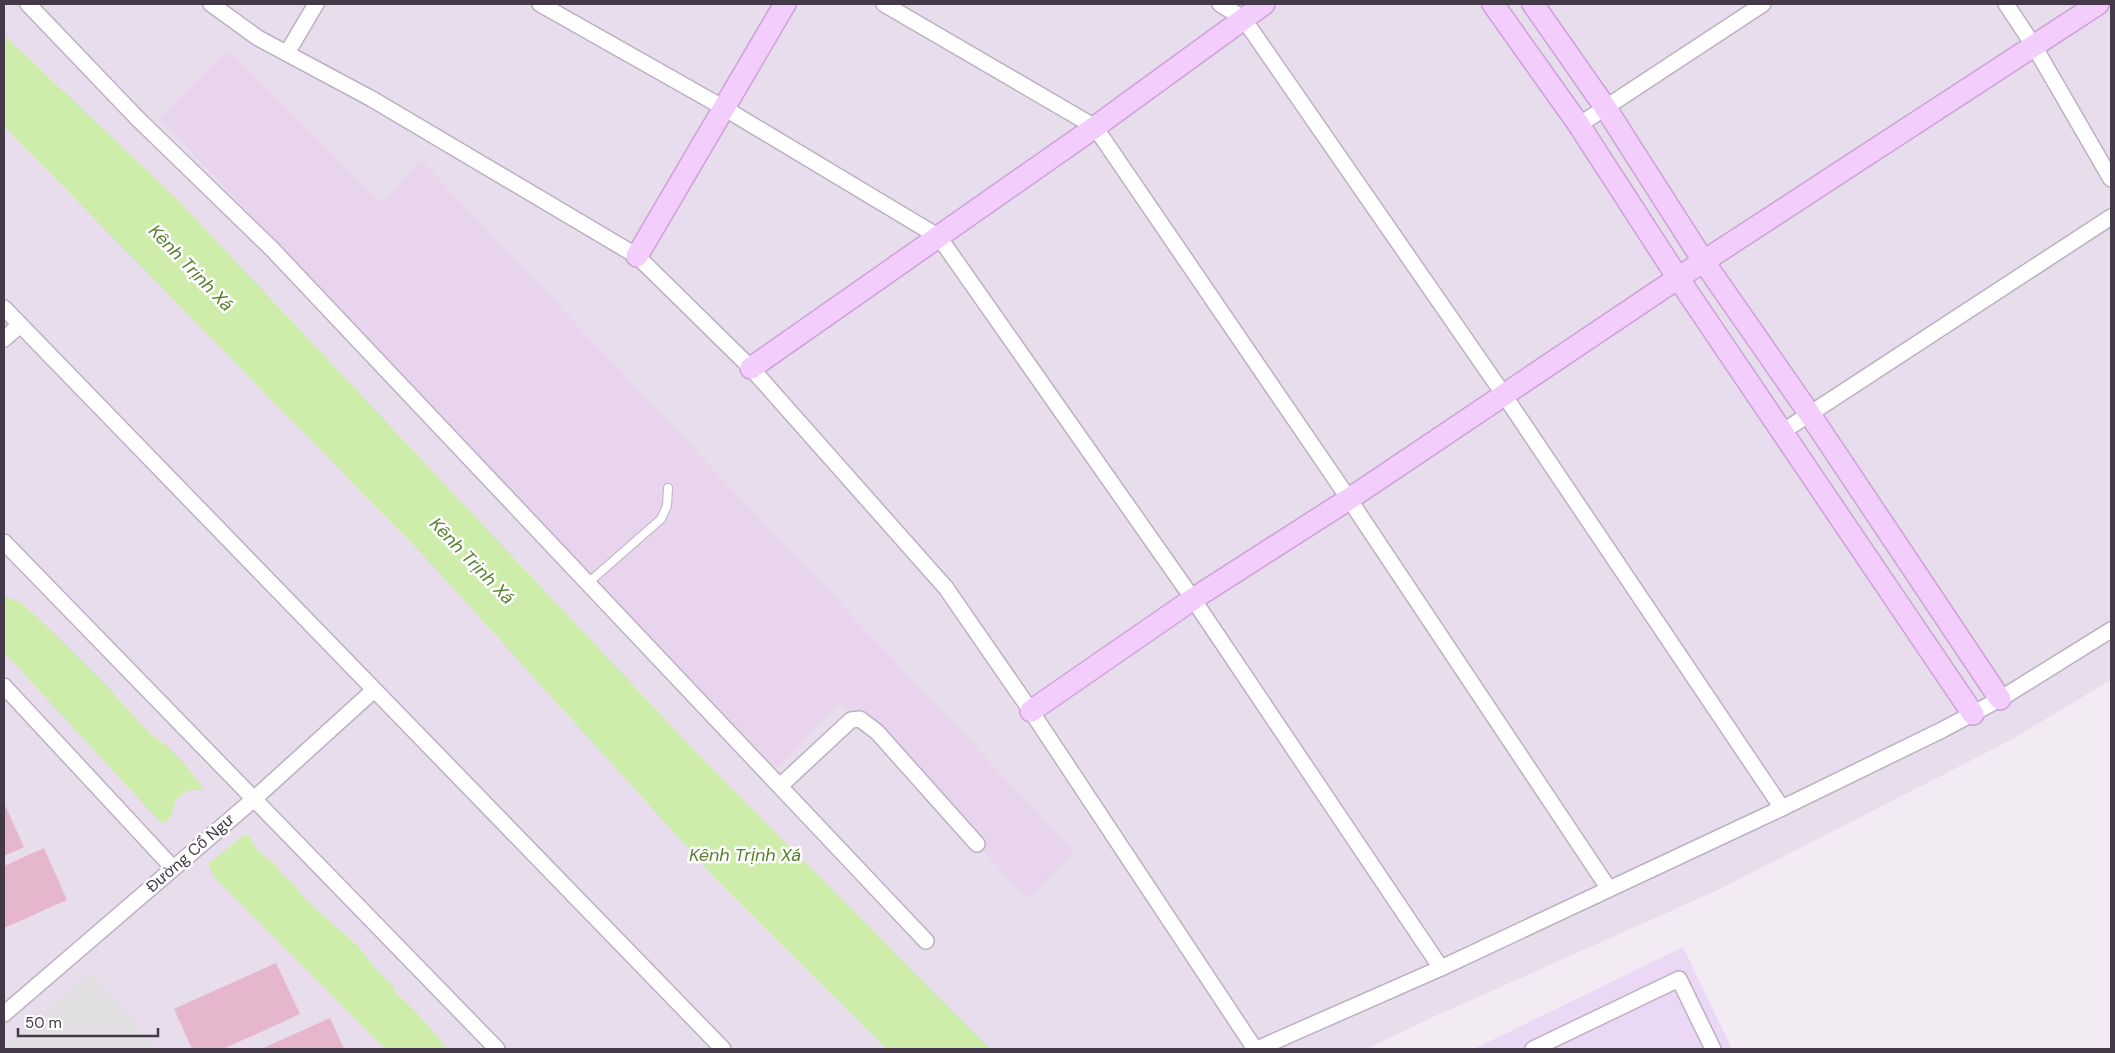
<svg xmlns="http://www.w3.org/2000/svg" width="2115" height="1053" font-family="'DM Sans',sans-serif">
<rect width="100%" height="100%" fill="#f2ebf4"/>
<polygon fill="#e8ddec" points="4,4 2111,4 2111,680 2009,741 1720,889 1429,1019 1366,1049 4,1049"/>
<polygon fill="#ead8f4" points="1683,947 1732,1049 1474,1049"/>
<polygon fill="#e8d5ed" points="228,49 381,203 421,160 1074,851 1028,898 840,702 777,769 159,118"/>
<g fill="#e6b6cd">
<polygon points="4,803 24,847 4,856"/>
<polygon points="44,848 67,900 4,928 4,866"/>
<polygon points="276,963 300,1014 223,1049 192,1049 174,1009"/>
<polygon points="330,1018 344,1049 261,1049"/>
</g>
<polygon fill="#e2dfe3" points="91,972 157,1049 4,1049 4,1047"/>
<g fill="#ceedab">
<polygon points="4,35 176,198 694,750 990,1049 887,1049 717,880 424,556 4,126"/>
<path d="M 4,596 L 20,602 L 35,615 L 105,684 L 150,734 L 167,746 L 188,768 L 204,789 L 187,791 L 177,798 C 173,808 173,819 162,824 L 4,652 Z"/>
<polygon points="243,836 249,836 258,851 275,864 279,871 296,887 306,900 359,947 377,971 391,983 396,993 416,1012 448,1049 385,1049 214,877 208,864"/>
</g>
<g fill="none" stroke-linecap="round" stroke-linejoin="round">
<g stroke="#bdb0c3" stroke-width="10">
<polyline id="lane" points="588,583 661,519 667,506 668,488"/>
</g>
<g stroke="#bdb0c3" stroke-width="18">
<g id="street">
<polyline points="28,4 137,118 272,249 926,941"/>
<polyline points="211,4 258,38 372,99 637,256 751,368 946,588 1031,711 1255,1049"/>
<polyline points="540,4 724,108 939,237 1193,599 1441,968"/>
<polyline points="884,4 1095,127 1349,499 1609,889"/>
<polyline points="1220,4 1243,18 1504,395 1782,808"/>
<polyline points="2006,4 2034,46 2111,179"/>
<polyline points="287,53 316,4"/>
<polyline points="1579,125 1763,4"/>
<polyline points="4,308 723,1049"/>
<polyline points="4,339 20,325"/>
<polyline points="1782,432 2111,217"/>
<polyline points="4,542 497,1049"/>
<polyline points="4,686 173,868"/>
<polyline points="780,786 851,720 860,719 877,732 977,844"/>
<polyline points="4,1014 254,799 374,690"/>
<polyline points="1257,1049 1441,968 1782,808 1942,730 2000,699 2111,630"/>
<polyline points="1533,1049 1679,979 1713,1049"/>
</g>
</g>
<g stroke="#cca2d7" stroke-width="24">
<g id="secondary">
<polyline points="1493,4 1579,125 1678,278 1973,714"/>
<polyline points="1533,4 1605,107 1704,262 1809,413 2000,699"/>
<polyline points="637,256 785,4"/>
<polyline points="751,368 1095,127 1264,4"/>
<polyline points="1031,711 1193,599 1349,499 1678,278 2098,4"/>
</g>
</g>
<use href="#lane" stroke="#fff" stroke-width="8"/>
<use href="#street" stroke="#fff" stroke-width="15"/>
<use href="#secondary" stroke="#f3cdfc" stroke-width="21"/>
</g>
<g text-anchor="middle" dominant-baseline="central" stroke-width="5" stroke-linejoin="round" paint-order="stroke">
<g font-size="16" fill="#433948" stroke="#fff">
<text transform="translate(190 853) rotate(-41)">Đường Cổ Ngư</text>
</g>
<g font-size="18" font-style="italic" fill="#57802c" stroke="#fff">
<text transform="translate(191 268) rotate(46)">Kênh Trịnh Xá</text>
<text transform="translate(472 561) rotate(46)">Kênh Trịnh Xá</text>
<text x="745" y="855">Kênh Trịnh Xá</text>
</g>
</g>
<rect width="2115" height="1053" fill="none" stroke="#433948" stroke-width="10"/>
<path d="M18 1028v8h140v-8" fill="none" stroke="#433948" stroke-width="2.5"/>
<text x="25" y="1028" font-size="15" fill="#433948" stroke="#ffffff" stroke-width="4" paint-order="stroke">50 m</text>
</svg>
